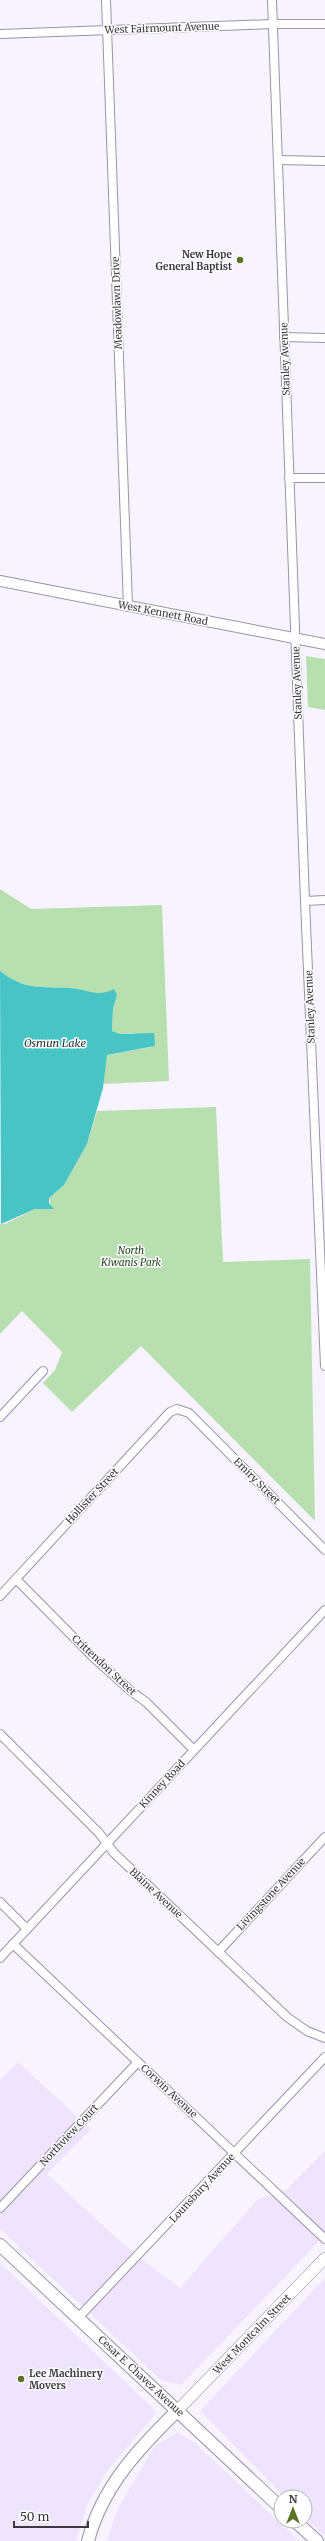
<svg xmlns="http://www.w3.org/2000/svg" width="325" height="2541" font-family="Merriweather,serif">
<rect width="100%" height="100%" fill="#f8f4ff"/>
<g fill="#efe4fe">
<polygon points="18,2062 91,2129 47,2174 130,2250 180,2288 258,2199 286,2190 325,2151 325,2235 181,2385 161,2380 0,2229 0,2080"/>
<polygon points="0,2263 157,2412 107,2471 88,2503 76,2541 0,2541"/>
<polygon points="325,2278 325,2537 305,2517 305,2497 285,2497 200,2411"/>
<polygon points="177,2432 194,2442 299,2541 107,2541 118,2508 154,2447"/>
</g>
<g fill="#b8dfb0">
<polygon points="306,656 325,659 325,710 308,707"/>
<path d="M 0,889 L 31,909 L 162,905 L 169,1081 L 103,1084 L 107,1055 L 152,1047 L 134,1033 L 120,1034 L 112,1031 L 113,1009 L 117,995 L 112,990 C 98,999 84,989 70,988 C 40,986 26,991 0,971 Z"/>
<polygon points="216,1107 223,1262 310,1259 315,1521 141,1346 72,1412 43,1383 55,1370 62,1352 22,1311 0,1334 0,1224 5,1224 35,1209 47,1209 51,1206 49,1198 64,1185 87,1144 97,1111"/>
</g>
<path fill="#48c4c5" d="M 0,971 C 26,991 40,986 70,988 C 86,989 98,998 114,989 L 117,995 L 113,1009 L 112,1031 L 120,1034 L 154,1033 L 155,1046 L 107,1055 L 103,1088 L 87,1144 L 64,1185 L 49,1198 L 49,1203 L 54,1209 L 35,1209 L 1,1224 Z"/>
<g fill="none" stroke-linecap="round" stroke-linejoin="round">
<g stroke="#9c92a9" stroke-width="10">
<g id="minor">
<polyline points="106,0 128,606"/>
<polyline points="272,0 305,901 325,1366"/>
<polyline points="0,34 273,24 325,24"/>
<polyline points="278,160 325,161"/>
<polyline points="284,337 325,338"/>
<polyline points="289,478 325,478"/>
<polyline points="305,901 325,900"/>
<polyline points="0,1417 43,1371"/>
<polyline points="16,1579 92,1656 132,1692 146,1702 194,1750"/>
<polyline points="0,1596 170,1412 177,1409 189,1413 325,1550"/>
<polyline points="0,1734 99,1833 114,1853 287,2017 307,2031 325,2038"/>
<polyline points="0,1902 27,1929"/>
<polyline points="13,1944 325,2239"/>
<polyline points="218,1952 325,1837"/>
<polyline points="0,1958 325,1610"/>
<polyline points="0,2208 138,2062"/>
<polyline points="78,2318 325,2057"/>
</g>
</g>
<g stroke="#9c92a9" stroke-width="12">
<polyline id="tertiary" points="0,581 325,644"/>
</g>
<g stroke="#9c92a9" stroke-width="12">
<polyline id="secondary" points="178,2410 325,2258"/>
</g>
<g stroke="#9c92a9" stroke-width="14">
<g id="primary">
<polyline points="0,2245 281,2508"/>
<polyline points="295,2521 317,2541"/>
<path d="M 88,2541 C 102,2487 139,2448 178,2410"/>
</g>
</g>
<use href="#minor" stroke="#fff" stroke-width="8"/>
<use href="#tertiary" stroke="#fff" stroke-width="10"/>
<use href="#secondary" stroke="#fff" stroke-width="11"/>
<use href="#primary" stroke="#fff" stroke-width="12"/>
</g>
<g fill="#5a7426" stroke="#fff" stroke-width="1.5">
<circle cx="240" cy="260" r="4"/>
<circle cx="21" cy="2379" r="4"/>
</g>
<g text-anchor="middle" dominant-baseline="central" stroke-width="3" stroke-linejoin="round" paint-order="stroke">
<g font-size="10" fill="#3c3841" stroke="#fff">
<text transform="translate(162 28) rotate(-2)">West Fairmount Avenue</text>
<text transform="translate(117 303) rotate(-92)">Meadowlawn Drive</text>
<text transform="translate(285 359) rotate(-92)">Stanley Avenue</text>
<text transform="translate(163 613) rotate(11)">West Kennett Road</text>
<text transform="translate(297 683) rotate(-92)">Stanley Avenue</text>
<text transform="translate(310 1007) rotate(-92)">Stanley Avenue</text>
<text transform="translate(257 1481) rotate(45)">Emiry Street</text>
<text transform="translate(92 1496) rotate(-47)">Hollister Street</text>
<text transform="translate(104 1665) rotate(43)">Crittendon Street</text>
<text transform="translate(162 1784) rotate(-47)">Kinney Road</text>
<text transform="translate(156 1893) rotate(43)">Blaine Avenue</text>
<text transform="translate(271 1894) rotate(-47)">Livingstone Avenue</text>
<text transform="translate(169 2091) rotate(43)">Corwin Avenue</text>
<text transform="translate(69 2135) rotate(-47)">Northview Court</text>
<text transform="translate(202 2188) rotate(-47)">Lounsbury Avenue</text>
<text transform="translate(252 2334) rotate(-46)">West Montcalm Street</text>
<text transform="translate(141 2376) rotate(43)">Cesar E. Chavez Avenue</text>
</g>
<g font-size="10" font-weight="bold" fill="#3c3841" stroke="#fff" text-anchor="end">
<text x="232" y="254">New Hope<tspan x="232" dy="12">General Baptist</tspan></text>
<text x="29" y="2373" text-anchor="start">Lee Machinery<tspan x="29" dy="12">Movers</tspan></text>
</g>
<g font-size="10" font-style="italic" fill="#1a3f12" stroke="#fff">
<text x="131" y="1250">North<tspan x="131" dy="12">Kiwanis Park</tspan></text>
</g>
<g font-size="11" font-style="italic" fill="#1c3131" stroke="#fff">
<text x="55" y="1043">Osmun Lake</text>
</g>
</g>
<g transform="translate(293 2509)"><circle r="19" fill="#ffffff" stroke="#b1afb3"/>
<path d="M0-3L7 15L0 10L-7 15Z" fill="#5a7426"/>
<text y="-6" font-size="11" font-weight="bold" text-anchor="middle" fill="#3c3841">N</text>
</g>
<path d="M14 2521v6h74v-6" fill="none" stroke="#3c3841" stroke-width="2"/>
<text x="20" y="2521" font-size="12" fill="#3c3841" stroke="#ffffff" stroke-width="3" paint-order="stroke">50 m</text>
</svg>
